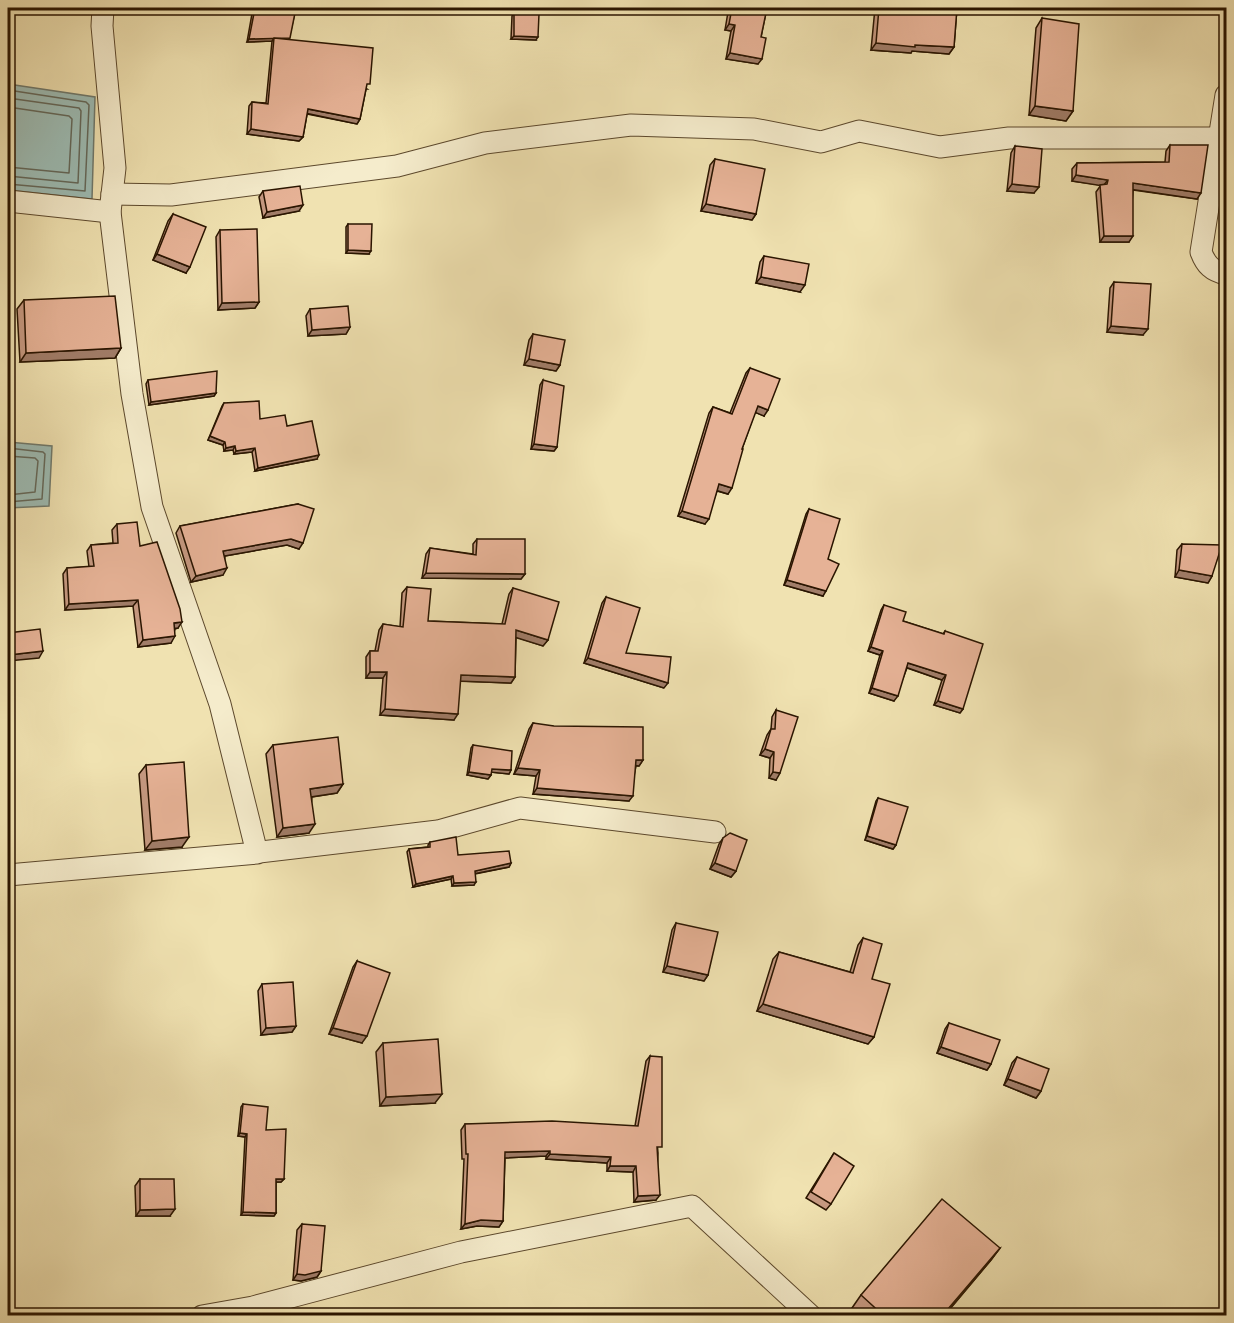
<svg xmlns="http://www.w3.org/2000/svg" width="1234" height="1323" font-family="Alegreya,serif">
<rect width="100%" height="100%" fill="#f0e2b1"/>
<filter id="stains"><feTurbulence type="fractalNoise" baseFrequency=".00333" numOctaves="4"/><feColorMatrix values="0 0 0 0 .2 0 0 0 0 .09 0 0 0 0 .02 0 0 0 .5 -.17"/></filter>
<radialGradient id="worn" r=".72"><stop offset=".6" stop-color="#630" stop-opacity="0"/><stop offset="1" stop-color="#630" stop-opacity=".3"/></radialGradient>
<g fill="#9dbcb4" stroke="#6f796c" stroke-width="1.5">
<polygon points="8,84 95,97 92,199 8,190"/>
<polygon points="8,442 52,446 49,506 8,508"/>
</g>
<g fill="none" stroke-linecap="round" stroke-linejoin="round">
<g stroke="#64685a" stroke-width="1.5">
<polyline points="8,90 86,102 89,105 85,191 8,184"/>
<polyline points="8,98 79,108 81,111 78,183 8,176"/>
<polyline points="8,107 69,116 72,119 69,173 8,167"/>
<polyline points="8,448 43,452 45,454 42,499 8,502"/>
<polyline points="8,456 35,458 38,461 35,492 8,495"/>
</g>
<g stroke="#5c482c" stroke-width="23">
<g id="street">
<path d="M 1226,95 L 1201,252 C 1206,265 1212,271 1226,274"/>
<polyline points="112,194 171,195 397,166 485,143 631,125 754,129 821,142 859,131 940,147 1009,138 1219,138"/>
<polyline points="8,201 110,212"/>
<polyline points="252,853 438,831 520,808 715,832"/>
<polyline points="8,875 257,853 220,704 152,507 132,394 110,212 115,168 102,26 103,8"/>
<polyline points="202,1316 253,1307 461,1252 692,1206 811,1316"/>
</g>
</g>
<use href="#street" stroke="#f5eccc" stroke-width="21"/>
</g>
<g fill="#c69981" stroke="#2a1500" stroke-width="1.5">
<polygon points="253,8 296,8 289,39 367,89 366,89 360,119 357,124 307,114 303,137 299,141 247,134 249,106 252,102 266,103 272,41 247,42"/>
<polygon points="669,8 767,8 761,37 758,64 726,59 731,31 725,30 728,12 669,11"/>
<polygon points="875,8 957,8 954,47 949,54 912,51 911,53 871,50"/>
<polygon points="514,13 536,40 511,39 512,16"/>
<polygon points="1042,18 1073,111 1066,121 1029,115 1036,28"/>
<polygon points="1170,145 1197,199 1133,190 1129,242 1100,242 1096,192 1101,185 1072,181 1072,169 1077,163 1165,162 1166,151"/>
<polygon points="1015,146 1034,193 1007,191 1011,153"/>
<polygon points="715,159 756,214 752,220 701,211 710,165"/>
<polygon points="263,191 299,211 263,218 259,197"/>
<polygon points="173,214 186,273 153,260 168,221"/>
<polygon points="348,224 369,254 346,253 346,227"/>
<polygon points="220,230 259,302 255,308 218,310 216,237"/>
<polygon points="764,256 800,292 756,283 760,262"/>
<polygon points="1114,282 1143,335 1107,332 1110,288"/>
<polygon points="24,300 121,348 115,358 20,362 17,309"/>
<polygon points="310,309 350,327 346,334 308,336 306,316"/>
<polygon points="533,334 560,365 556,371 524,365 529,340"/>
<polygon points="750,368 764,416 755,412 742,449 728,494 717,491 705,524 678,516 709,413 713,407 730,413 746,373"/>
<polygon points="148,380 216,393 214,396 149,405 146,384"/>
<polygon points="543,380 557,447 554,451 531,449 540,385"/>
<polygon points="224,403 260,419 287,426 317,459 255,471 252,452 234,454 233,450 224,451 223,445 208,440 222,406"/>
<polygon points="298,504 299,549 287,545 225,556 223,575 191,582 176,533 180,526"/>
<polygon points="809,509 828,559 823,596 784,585 806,514"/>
<polygon points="117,524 140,546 178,628 175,629 171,643 138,647 133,606 65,610 63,574 67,568 89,567 87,551 91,545 113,543 112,530"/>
<polygon points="477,539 525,574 521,579 422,578 426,554 430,548 473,554 473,544"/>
<polygon points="1182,544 1212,576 1208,583 1175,577 1177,550"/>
<polygon points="407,587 428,621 502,624 509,594 513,588 548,640 543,646 516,637 515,677 511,683 460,681 454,720 380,715 383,678 366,678 366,657 370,651 375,651 379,630 383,624 400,627 402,593"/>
<polygon points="606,597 626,653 664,688 584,663 602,603"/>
<polygon points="884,605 903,621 943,634 945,631 963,709 960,713 934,705 942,680 907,668 894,701 869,693 880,655 868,651 881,610"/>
<polygon points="776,710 776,780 769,778 770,758 760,755 767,735 771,729 772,717"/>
<polygon points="533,723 643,760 639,766 636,766 629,801 533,794 536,776 514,774 529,729"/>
<polygon points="273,745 343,784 337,793 312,797 309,833 277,837 266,754"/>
<polygon points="473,745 511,770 509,774 491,772 491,775 488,779 467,775 471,748"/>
<polygon points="146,765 182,847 145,850 139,774"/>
<polygon points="878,798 896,845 893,849 865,840 876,801"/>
<polygon points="723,838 736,871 731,877 710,869 719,844"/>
<polygon points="430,842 458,855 511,863 509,867 475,874 474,885 452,886 451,879 413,887 407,852 409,849 428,847 428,845"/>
<polygon points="676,923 708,975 704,981 663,972 672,930"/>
<polygon points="863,938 872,979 874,1037 868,1044 757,1011 773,959 779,952 850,972 858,945"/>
<polygon points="357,961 362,1043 329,1034 353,967"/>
<polygon points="262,984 296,1026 292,1032 261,1035 258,991"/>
<polygon points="949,1023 991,1064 987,1070 937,1053 945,1029"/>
<polygon points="383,1043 435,1103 380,1106 376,1052"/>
<polygon points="650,1056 658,1153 656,1200 634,1202 633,1172 607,1171 607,1163 546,1159 546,1156 505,1158 503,1221 499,1227 477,1226 461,1229 464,1159 462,1159 461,1130 465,1124 635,1126 646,1061"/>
<polygon points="1017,1057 1041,1091 1036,1098 1004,1085 1012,1063"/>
<polygon points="243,1104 266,1130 284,1179 281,1182 276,1182 276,1213 274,1216 241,1215 245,1137 238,1136 241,1107"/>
<polygon points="834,1153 831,1204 826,1210 806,1198"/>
<polygon points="140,1179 170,1216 136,1216 135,1186"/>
<polygon points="302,1224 321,1271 317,1277 301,1281 293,1280 297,1230"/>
<polygon points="1000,1248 991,1260 944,1316 861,1316 852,1308 861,1295"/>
</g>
<g fill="#a17d69" stroke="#2a1500" stroke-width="1.5">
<polygon points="672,8 732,8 728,12 669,11"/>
<polygon points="729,24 735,25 731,31 725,30"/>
<polygon points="514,36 538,37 536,40 511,39"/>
<polygon points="274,38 272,41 247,42 249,39"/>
<polygon points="876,43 954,47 949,54 912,51 911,53 871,50"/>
<polygon points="730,53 762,59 758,64 726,59"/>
<polygon points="1035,106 1073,111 1066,121 1029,115"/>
<polygon points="308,109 360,119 357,124 305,113"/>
<polygon points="251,129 303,137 299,141 247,134"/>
<polygon points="1076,175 1108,180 1103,186 1072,181"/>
<polygon points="1133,183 1201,193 1197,199 1129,189"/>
<polygon points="1012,184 1039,187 1034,193 1007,191"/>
<polygon points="706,204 756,214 752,220 701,211"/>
<polygon points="303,205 299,211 263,218 267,212"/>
<polygon points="1104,236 1133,236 1129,242 1100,242"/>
<polygon points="348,250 371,251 369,254 346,253"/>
<polygon points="157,254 190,267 186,273 153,260"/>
<polygon points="761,277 805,285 800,292 756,283"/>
<polygon points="259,302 255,308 218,310 222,303"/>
<polygon points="1111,326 1148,329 1143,335 1107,332"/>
<polygon points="350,327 346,334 308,336 312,330"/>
<polygon points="121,348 115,358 20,362 26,353"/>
<polygon points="529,359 560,365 556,371 524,365"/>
<polygon points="216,393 214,396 149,405 151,402"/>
<polygon points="758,406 768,410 764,416 754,412"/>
<polygon points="210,436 225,442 223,445 208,440"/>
<polygon points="534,444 557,447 554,451 531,449"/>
<polygon points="235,446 233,450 224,451 226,448"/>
<polygon points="255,448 252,452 234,454 236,451"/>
<polygon points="319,455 317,459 255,471 258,468"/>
<polygon points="719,484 732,488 728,494 715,490"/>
<polygon points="682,511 709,519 705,524 678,516"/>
<polygon points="291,539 303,543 299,549 287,545 219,557 223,551"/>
<polygon points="227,568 223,575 191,582 196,576"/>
<polygon points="1179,570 1212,576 1208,583 1175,577"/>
<polygon points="426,573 525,574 521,579 422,578"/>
<polygon points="787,580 826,591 823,596 784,585"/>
<polygon points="138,600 133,606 65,610 69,604"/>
<polygon points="182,622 178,628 170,629 174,623"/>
<polygon points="516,630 548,640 543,646 511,636"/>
<polygon points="175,636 171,643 138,647 143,640"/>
<polygon points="871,647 883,651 880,655 868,651"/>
<polygon points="43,651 39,658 8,661 8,658 9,655"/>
<polygon points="588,658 668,683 664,688 584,663"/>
<polygon points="908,663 946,675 942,680 905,667"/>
<polygon points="370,672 387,672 383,678 366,678"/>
<polygon points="461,675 515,677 511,683 456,681"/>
<polygon points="872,688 898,696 894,701 869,693"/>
<polygon points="938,701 963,709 960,713 934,705"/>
<polygon points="385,709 458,714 454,720 380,715"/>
<polygon points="765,749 774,752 770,758 760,755"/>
<polygon points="636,760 643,760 639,766 632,765"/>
<polygon points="518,768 540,770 536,776 514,774"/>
<polygon points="492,769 511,770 509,774 489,772"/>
<polygon points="469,772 491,775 488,779 467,775"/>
<polygon points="773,772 780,773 776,780 769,778"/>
<polygon points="343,784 337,793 304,798 310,789"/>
<polygon points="537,788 633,796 629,801 533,794"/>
<polygon points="315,824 309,833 277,837 283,828"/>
<polygon points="867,836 896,845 893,849 865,840"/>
<polygon points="189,837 182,847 145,850 152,841"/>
<polygon points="511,863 509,867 473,874 475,871"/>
<polygon points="715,863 736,871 731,877 710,869"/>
<polygon points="453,876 451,879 413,887 416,884"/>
<polygon points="476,882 474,885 452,886 454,883"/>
<polygon points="667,966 708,975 704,981 663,972"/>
<polygon points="763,1004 874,1037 868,1044 757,1011"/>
<polygon points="296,1026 292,1032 261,1035 266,1028"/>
<polygon points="333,1028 367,1036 362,1043 329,1034"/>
<polygon points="941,1047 991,1064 987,1070 937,1053"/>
<polygon points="1008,1079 1041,1091 1036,1098 1004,1085"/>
<polygon points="442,1094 435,1103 380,1106 386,1097"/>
<polygon points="240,1133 247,1134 245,1137 238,1136"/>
<polygon points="550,1151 546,1156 502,1158 505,1152"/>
<polygon points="550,1154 611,1157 607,1163 546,1159"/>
<polygon points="610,1166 636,1166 633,1172 607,1171"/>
<polygon points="276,1179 284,1179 281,1182 274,1182"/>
<polygon points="660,1195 656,1200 634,1202 638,1196"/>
<polygon points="175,1209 170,1216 136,1216 140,1210"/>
<polygon points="243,1212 276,1213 274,1216 241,1215"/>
<polygon points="481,1220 503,1221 499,1227 477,1226 461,1229 465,1224"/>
<polygon points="1000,1248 991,1260 944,1316 942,1316"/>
<polygon points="321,1271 317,1277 301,1281 293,1280 297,1274"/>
</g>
<g fill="#e6b296" stroke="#2a1500" stroke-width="1.5">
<polygon points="255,8 296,8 290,38 249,39"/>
<polygon points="732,8 767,8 761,37 766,38 762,59 730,53 735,25 729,24"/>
<polygon points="879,8 957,8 954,47 915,45 915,47 876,43"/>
<polygon points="514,13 539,14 538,37 514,36"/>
<polygon points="1042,18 1079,24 1073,111 1035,106"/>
<polygon points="274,38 373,48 370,84 367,84 360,119 308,109 303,137 251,129 252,102 268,104"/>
<polygon points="1170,145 1208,145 1201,193 1133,183 1133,236 1104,236 1100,185 1107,184 1108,180 1076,175 1077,163 1169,162"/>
<polygon points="1015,146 1042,149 1039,187 1012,184"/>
<polygon points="715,159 765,169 756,214 706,204"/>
<polygon points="300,186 303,205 267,212 263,191"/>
<polygon points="173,214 206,227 190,267 157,254"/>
<polygon points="348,224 372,224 371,251 348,250"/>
<polygon points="257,229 259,302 222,303 220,230"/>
<polygon points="764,256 809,264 805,285 761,277"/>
<polygon points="1114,282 1151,284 1148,329 1111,326"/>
<polygon points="115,296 121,348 26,353 24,300"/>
<polygon points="348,306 350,327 312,330 310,309"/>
<polygon points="533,334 565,340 560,365 529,359"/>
<polygon points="750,368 780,379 768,410 758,406 742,449 743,449 732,488 719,484 709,519 682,511 713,407 732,414"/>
<polygon points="217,371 216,393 151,402 148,380"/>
<polygon points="543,380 564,386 557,447 534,444"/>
<polygon points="259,401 260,419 285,415 287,426 312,421 319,455 258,468 255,448 236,451 235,446 226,448 225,442 210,436 224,403"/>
<polygon points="298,504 314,509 303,543 291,539 223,551 227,568 196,576 180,526"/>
<polygon points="809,509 840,519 828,559 839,564 826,591 787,580"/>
<polygon points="137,522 140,546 157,542 180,609 182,622 174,623 175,636 143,640 138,600 69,604 67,568 94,566 91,545 118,543 117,524"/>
<polygon points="477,539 525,539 525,574 426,573 430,548 476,555"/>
<polygon points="1182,544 1222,545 1212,576 1179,570"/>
<polygon points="407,587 431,589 428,621 505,624 513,588 559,602 548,640 516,630 515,677 461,675 458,714 385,709 387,672 370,672 370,651 378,651 383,624 403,627"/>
<polygon points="606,597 640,608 626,653 671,657 668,683 588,658"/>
<polygon points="884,605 906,612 903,621 944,634 945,631 983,644 963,709 938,701 946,675 908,663 898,696 872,688 883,651 871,647"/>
<polygon points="40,629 43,651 9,655 8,633"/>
<polygon points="776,710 798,717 780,773 773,772 774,752 765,749 771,729 775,729"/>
<polygon points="533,723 554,726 643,727 643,760 636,760 633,796 537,788 540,770 518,768"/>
<polygon points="338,737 343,784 310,789 315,824 283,828 273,745"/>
<polygon points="473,745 512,751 511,770 492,769 491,775 469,772"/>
<polygon points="184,762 189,837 152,841 146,765"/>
<polygon points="878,798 908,807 896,845 867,836"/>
<polygon points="730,833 747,840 736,871 715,863 723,838"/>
<polygon points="456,837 458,855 509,851 511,863 475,871 476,882 454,883 453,876 416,884 409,849 430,847 430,842"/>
<polygon points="676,923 718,932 708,975 667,966"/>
<polygon points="863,938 882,944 872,979 890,984 874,1037 763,1004 779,952 853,973"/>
<polygon points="357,961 390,973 367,1036 333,1028"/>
<polygon points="293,982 296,1026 266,1028 262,984"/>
<polygon points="949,1023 1000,1040 991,1064 941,1047"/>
<polygon points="438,1039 442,1094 386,1097 383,1043"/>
<polygon points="650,1056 662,1057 662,1147 657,1147 660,1195 638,1196 636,1166 610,1166 611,1157 550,1154 550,1151 505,1152 503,1221 481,1220 465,1224 468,1154 466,1154 465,1124 552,1121 638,1126"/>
<polygon points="1017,1057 1049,1069 1041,1091 1008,1079"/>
<polygon points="243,1104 268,1107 266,1130 286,1129 284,1179 276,1179 276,1213 243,1212 247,1134 240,1133"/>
<polygon points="834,1153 854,1166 831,1204 811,1192"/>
<polygon points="140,1179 174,1179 175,1209 140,1210"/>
<polygon points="942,1199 1000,1248 942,1316 884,1316 861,1295"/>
<polygon points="302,1224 325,1226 321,1271 305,1275 297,1274"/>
</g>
<rect width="1234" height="1323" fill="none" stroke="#f0e2b1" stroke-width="30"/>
<rect x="9" y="9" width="1216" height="1305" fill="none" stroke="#2a1500" stroke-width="3"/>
<rect x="15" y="15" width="1204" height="1293" fill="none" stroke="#2a1500" stroke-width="1.5"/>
<rect width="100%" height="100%" filter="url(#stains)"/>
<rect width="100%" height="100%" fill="url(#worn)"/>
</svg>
